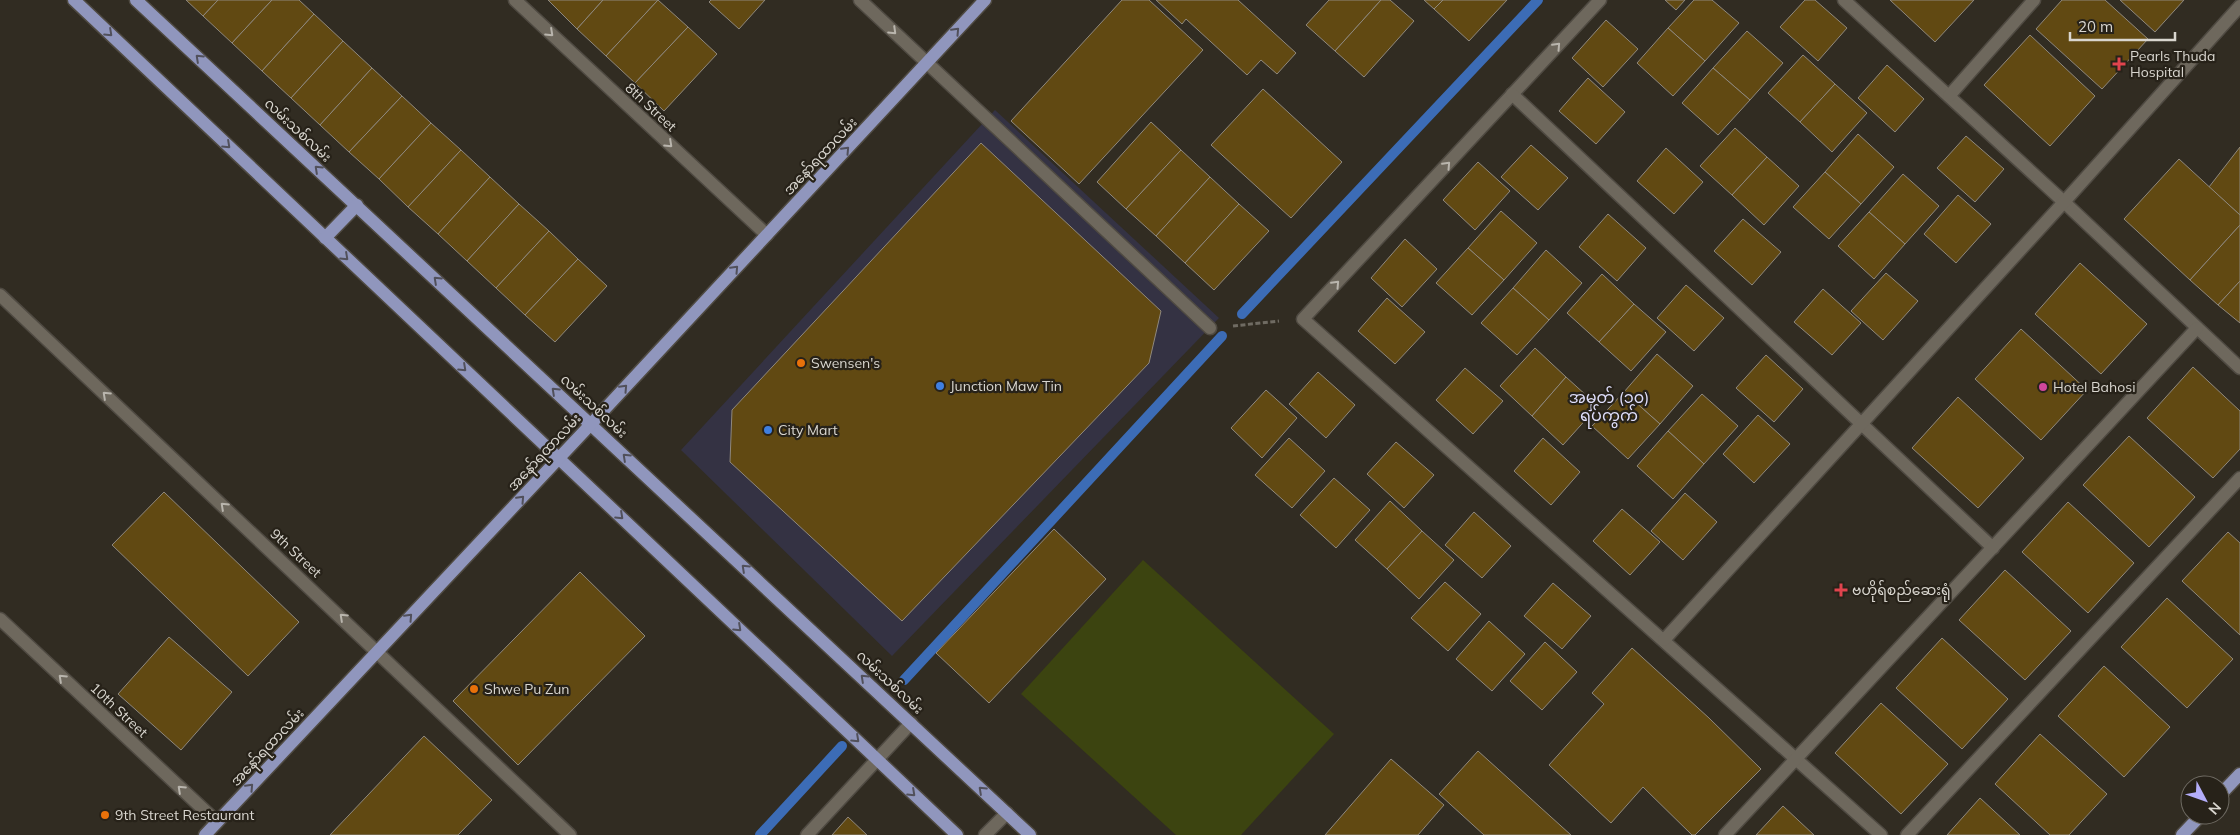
<svg xmlns="http://www.w3.org/2000/svg" width="2240" height="835" font-family="Mulish,'Noto Sans Myanmar',sans-serif">
<rect width="100%" height="100%" fill="#312c22"/>
<polygon fill="#343243" points="995,110 1219,318 892,656 681,450"/>
<polygon fill="#3c4410" points="1143,560 1334,734 1241,835 1176,835 1021,694"/>
<g fill="none" stroke-linecap="round" stroke-linejoin="round">
<g stroke="#3c6cb6" stroke-width="10">
<polyline points="1242,314 1538,0"/>
<polyline points="904,680 1222,336"/>
<polyline points="760,835 842,746"/>
</g>
</g>
<g fill="#614912" stroke="#8f887d">
<polygon points="186,0 218,0 203,16"/>
<polygon points="218,0 272,0 232,43 203,16"/>
<polygon points="272,0 299,0 314,14 262,71 232,43"/>
<polygon points="548,0 603,0 577,29"/>
<polygon points="603,0 658,0 606,56 577,29"/>
<polygon points="658,0 688,27 635,83 606,56"/>
<polygon points="711,0 765,0 739,29 709,2"/>
<polygon points="1122,0 1149,0 1203,50 1079,184 1011,121"/>
<polygon points="1156,0 1238,0 1296,53 1277,74 1261,60 1247,75 1186,19 1182,24"/>
<polygon points="1329,0 1381,0 1335,51 1306,25"/>
<polygon points="1381,0 1390,0 1414,21 1364,77 1335,51"/>
<polygon points="1424,0 1443,0 1434,9"/>
<polygon points="1443,0 1507,0 1469,41 1434,9"/>
<polygon points="1665,0 1685,0 1676,10"/>
<polygon points="1694,0 1712,0 1739,23 1705,61 1668,28"/>
<polygon points="1805,0 1815,0 1847,28 1818,61 1780,27"/>
<polygon points="1890,0 1974,0 1935,42"/>
<polygon points="2062,0 2105,0 2148,39 2102,89 2036,29"/>
<polygon points="2120,0 2184,0 2155,32"/>
<polygon points="314,14 343,41 291,98 262,71"/>
<polygon points="1606,20 1638,49 1603,87 1572,58"/>
<polygon points="688,27 717,54 664,111 635,83"/>
<polygon points="1668,28 1705,61 1673,96 1637,63"/>
<polygon points="1747,31 1783,63 1750,100 1713,68"/>
<polygon points="2030,35 2095,96 2050,146 1984,85"/>
<polygon points="343,41 372,68 320,125 291,98"/>
<polygon points="1803,55 1835,84 1800,122 1768,93"/>
<polygon points="1887,65 1924,99 1895,132 1858,98"/>
<polygon points="372,68 402,96 349,152 320,125"/>
<polygon points="1713,68 1750,100 1718,135 1682,103"/>
<polygon points="1588,78 1625,112 1596,144 1559,111"/>
<polygon points="1835,84 1867,113 1832,152 1800,122"/>
<polygon points="1263,89 1342,162 1291,218 1211,145"/>
<polygon points="402,96 431,123 379,179 349,152"/>
<polygon points="1151,122 1181,150 1126,209 1097,182"/>
<polygon points="431,123 461,150 408,207 379,179"/>
<polygon points="1735,128 1767,157 1732,195 1700,166"/>
<polygon points="1858,134 1894,167 1861,204 1825,172"/>
<polygon points="1966,136 2004,169 1975,202 1937,168"/>
<polygon points="981,143 1161,311 1149,363 902,621 730,462 732,410"/>
<polygon points="1531,145 1568,178 1538,210 1501,177"/>
<polygon points="2240,147 2240,215 2209,187"/>
<polygon points="1666,148 1703,182 1674,214 1637,181"/>
<polygon points="461,150 490,177 438,234 408,207"/>
<polygon points="1181,150 1210,177 1156,236 1126,209"/>
<polygon points="1767,157 1799,186 1764,225 1732,195"/>
<polygon points="2179,159 2240,215 2240,225 2190,280 2124,219"/>
<polygon points="1478,162 1510,191 1475,230 1443,200"/>
<polygon points="1825,172 1861,204 1829,239 1793,207"/>
<polygon points="1903,174 1939,206 1905,244 1869,212"/>
<polygon points="490,177 519,204 467,261 438,234"/>
<polygon points="1210,177 1239,204 1185,263 1156,236"/>
<polygon points="1958,195 1991,224 1956,263 1924,234"/>
<polygon points="519,204 549,231 496,288 467,261"/>
<polygon points="1239,204 1269,231 1214,290 1185,263"/>
<polygon points="1501,211 1537,243 1504,280 1468,248"/>
<polygon points="1869,212 1905,244 1874,279 1838,246"/>
<polygon points="1608,214 1646,248 1617,281 1579,247"/>
<polygon points="1743,219 1781,252 1752,285 1714,251"/>
<polygon points="2240,225 2240,281 2218,305 2190,280"/>
<polygon points="549,231 578,259 525,315 496,288"/>
<polygon points="1405,239 1437,269 1402,307 1371,278"/>
<polygon points="1468,248 1504,280 1472,315 1436,283"/>
<polygon points="1546,250 1582,283 1549,320 1513,288"/>
<polygon points="578,259 607,286 555,342 525,315"/>
<polygon points="2080,263 2147,324 2101,374 2035,314"/>
<polygon points="1886,273 1918,301 1883,340 1851,311"/>
<polygon points="1602,274 1634,304 1599,342 1567,313"/>
<polygon points="2240,281 2240,323 2218,305"/>
<polygon points="1686,285 1724,318 1694,351 1657,318"/>
<polygon points="1513,288 1549,320 1517,355 1481,323"/>
<polygon points="1823,289 1861,323 1832,355 1794,322"/>
<polygon points="1387,298 1425,332 1395,364 1358,331"/>
<polygon points="1634,304 1666,332 1631,371 1599,342"/>
<polygon points="2021,329 2087,390 2041,440 1975,379"/>
<polygon points="1535,348 1566,377 1532,416 1500,386"/>
<polygon points="1657,354 1693,386 1660,424 1624,392"/>
<polygon points="1766,355 1803,389 1774,422 1736,388"/>
<polygon points="2193,367 2240,411 2240,449 2213,478 2147,418"/>
<polygon points="1465,368 1503,401 1473,434 1436,400"/>
<polygon points="1318,372 1355,405 1326,438 1289,404"/>
<polygon points="1566,377 1598,406 1563,445 1532,416"/>
<polygon points="1266,390 1297,418 1262,458 1231,428"/>
<polygon points="1624,392 1660,424 1628,459 1592,426"/>
<polygon points="1702,394 1738,426 1704,464 1668,431"/>
<polygon points="1958,397 2024,458 1978,508 1912,448"/>
<polygon points="1758,415 1790,444 1754,483 1723,454"/>
<polygon points="1668,431 1704,464 1673,499 1637,466"/>
<polygon points="2129,436 2195,497 2149,547 2083,485"/>
<polygon points="1289,438 1325,471 1292,508 1255,475"/>
<polygon points="1543,438 1580,472 1551,505 1514,471"/>
<polygon points="1396,442 1434,475 1404,508 1367,474"/>
<polygon points="1334,478 1370,510 1336,548 1300,515"/>
<polygon points="164,492 299,622 248,676 112,545"/>
<polygon points="1685,493 1717,522 1683,560 1651,531"/>
<polygon points="1390,501 1422,531 1387,569 1355,540"/>
<polygon points="2068,502 2134,563 2088,613 2022,552"/>
<polygon points="1622,509 1660,542 1630,575 1593,541"/>
<polygon points="1474,512 1511,546 1482,578 1445,545"/>
<polygon points="1054,529 1106,579 989,703 936,653"/>
<polygon points="1422,531 1454,560 1419,599 1387,569"/>
<polygon points="2228,532 2240,543 2240,635 2182,581"/>
<polygon points="2005,570 2071,631 2025,680 1959,620"/>
<polygon points="580,572 645,636 518,765 453,701"/>
<polygon points="1445,582 1481,614 1448,651 1411,618"/>
<polygon points="1553,583 1591,616 1562,649 1524,616"/>
<polygon points="2167,598 2233,659 2187,708 2121,647"/>
<polygon points="1489,621 1525,654 1492,691 1456,659"/>
<polygon points="169,637 232,692 181,750 118,694"/>
<polygon points="1942,638 2008,699 1962,749 1896,688"/>
<polygon points="1545,642 1577,672 1542,710 1510,681"/>
<polygon points="1632,648 1709,718 1761,769 1695,835 1692,835 1643,787 1611,823 1549,765 1604,704 1592,693"/>
<polygon points="2104,666 2170,727 2124,777 2058,716"/>
<polygon points="1881,703 1948,764 1901,814 1835,753"/>
<polygon points="2040,734 2107,794 2069,835 2050,835 1995,784"/>
<polygon points="424,736 492,800 458,835 330,835"/>
<polygon points="1478,751 1571,835 1484,835 1439,794"/>
<polygon points="1391,759 1444,805 1418,835 1325,835"/>
<polygon points="1980,798 2020,835 1947,835"/>
<polygon points="1783,806 1814,835 1756,835"/>
<polygon points="848,817 867,835 832,835"/>
</g>
<g fill="none" stroke-linecap="round" stroke-linejoin="round">
<g stroke="#4f4a42" stroke-width="15">
<g id="minor">
<polyline points="515,0 767,235"/>
<polyline points="860,0 1210,328"/>
<polyline points="1600,0 1303,319 1881,835"/>
<polyline points="1844,0 2064,202 2240,368"/>
<polyline points="1512,94 1993,548"/>
<polyline points="1949,96 2034,0"/>
<polyline points="0,295 570,835"/>
<polyline points="0,619 217,822"/>
<polyline points="1664,640 2064,202 2240,6"/>
<polyline points="807,835 911,723"/>
<polyline points="985,835 1007,813"/>
<polyline points="1725,835 2197,328"/>
<polyline points="1907,835 2240,478"/>
</g>
</g>
<g stroke="#4f4a42" stroke-width="15">
<g id="major">
<polyline points="74,0 957,835"/>
<polyline points="136,0 1030,835"/>
<polyline points="325,238 357,205"/>
<polyline points="2220,795 2240,774"/>
<polyline points="205,835 591,424 985,0"/>
<polyline points="2182,835 2201,815"/>
</g>
</g>
<polyline stroke="#6f6b62" stroke-width="3" stroke-dasharray="5 2.5" stroke-linecap="butt" points="1233,326 1279,321"/>
<use href="#minor" stroke="#6e685d" stroke-width="12"/>
<use href="#major" stroke="#9096bd" stroke-width="12"/>
</g>
<defs><path id="oneway-chevron" d="M-2-3.5L2.5 0L-2 3.5" fill="none" stroke-width="1.6" stroke-linecap="round" stroke-linejoin="round" transform="scale(1.25)"/></defs>
<g stroke="#b9b5ad">
<use href="#oneway-chevron" transform="translate(893 31) rotate(44)"/>
<use href="#oneway-chevron" transform="translate(550 33) rotate(43)"/>
<use href="#oneway-chevron" transform="translate(1557 46) rotate(-47)"/>
<use href="#oneway-chevron" transform="translate(669 144) rotate(43)"/>
<use href="#oneway-chevron" transform="translate(1447 165) rotate(-47)"/>
<use href="#oneway-chevron" transform="translate(1336 284) rotate(-47)"/>
<use href="#oneway-chevron" transform="translate(106 395) rotate(-137)"/>
<use href="#oneway-chevron" transform="translate(224 506) rotate(-137)"/>
<use href="#oneway-chevron" transform="translate(343 617) rotate(-137)"/>
<use href="#oneway-chevron" transform="translate(62 678) rotate(-137)"/>
<use href="#oneway-chevron" transform="translate(181 789) rotate(-137)"/>
</g>
<g stroke="#51505b">
<use href="#oneway-chevron" transform="translate(956 31) rotate(-47)"/>
<use href="#oneway-chevron" transform="translate(109 33) rotate(43)"/>
<use href="#oneway-chevron" transform="translate(199 58) rotate(-137)"/>
<use href="#oneway-chevron" transform="translate(227 145) rotate(43)"/>
<use href="#oneway-chevron" transform="translate(846 150) rotate(-47)"/>
<use href="#oneway-chevron" transform="translate(318 169) rotate(-137)"/>
<use href="#oneway-chevron" transform="translate(345 257) rotate(43)"/>
<use href="#oneway-chevron" transform="translate(735 269) rotate(-47)"/>
<use href="#oneway-chevron" transform="translate(437 280) rotate(-137)"/>
<use href="#oneway-chevron" transform="translate(463 368) rotate(43)"/>
<use href="#oneway-chevron" transform="translate(624 388) rotate(-47)"/>
<use href="#oneway-chevron" transform="translate(555 391) rotate(-137)"/>
<use href="#oneway-chevron" transform="translate(626 457) rotate(-137)"/>
<use href="#oneway-chevron" transform="translate(521 499) rotate(-47)"/>
<use href="#oneway-chevron" transform="translate(620 516) rotate(43)"/>
<use href="#oneway-chevron" transform="translate(745 568) rotate(-137)"/>
<use href="#oneway-chevron" transform="translate(409 617) rotate(-47)"/>
<use href="#oneway-chevron" transform="translate(738 628) rotate(43)"/>
<use href="#oneway-chevron" transform="translate(864 678) rotate(-137)"/>
<use href="#oneway-chevron" transform="translate(856 739) rotate(43)"/>
<use href="#oneway-chevron" transform="translate(250 787) rotate(-47)"/>
<use href="#oneway-chevron" transform="translate(982 790) rotate(-137)"/>
<use href="#oneway-chevron" transform="translate(912 793) rotate(43)"/>
</g>
<g fill="#e0444e" stroke="#272219" stroke-width="2">
<path d="M2116.5 56.5h5v5h5v5h-5v5h-5v-5h-5v-5h5z"/>
<path d="M1838.5 582.5h5v5h5v5h-5v5h-5v-5h-5v-5h5z"/>
</g>
<g fill="#e8710a" stroke="#272219" stroke-width="2">
<circle cx="801" cy="363" r="5"/>
<circle cx="474" cy="689" r="5"/>
<circle cx="105" cy="815" r="5"/>
</g>
<g fill="#3f7fe0" stroke="#272219" stroke-width="2">
<circle cx="940" cy="386" r="5"/>
<circle cx="768" cy="430" r="5"/>
</g>
<circle fill="#d1479c" stroke="#272219" stroke-width="2" cx="2043" cy="387" r="5"/>
<g text-anchor="middle" dominant-baseline="central" stroke-width="4.5" stroke-linejoin="round" paint-order="stroke">
<g font-size="14" fill="#d9d6cf" stroke="#272219" text-anchor="start">
<text x="2130" y="56">Pearls Thuda<tspan x="2130" dy="16">Hospital</tspan></text>
<text x="811" y="363">Swensen's</text>
<text x="950" y="386">Junction Maw Tin</text>
<text x="2053" y="387">Hotel Bahosi</text>
<text x="778" y="430">City Mart</text>
<text x="1852" y="590">ဗဟိုရ်စည်ဆေးရုံ</text>
<text x="484" y="689">Shwe Pu Zun</text>
<text x="115" y="815">9th Street Restaurant</text>
</g>
<g font-size="14" fill="#d9d6cf" stroke="#272219">
<text transform="translate(651 107) rotate(43)">8th Street</text>
<text transform="translate(298 130) rotate(43)">လမ်းသစ်လမ်း</text>
<text transform="translate(820 156) rotate(-47)">အနော်ရထာလမ်း</text>
<text transform="translate(594 406) rotate(43)">လမ်းသစ်လမ်း</text>
<text transform="translate(544 452) rotate(-47)">အနော်ရထာလမ်း</text>
<text transform="translate(296 553) rotate(43)">9th Street</text>
<text transform="translate(890 682) rotate(43)">လမ်းသစ်လမ်း</text>
<text transform="translate(119 710) rotate(43)">10th Street</text>
<text transform="translate(267 747) rotate(-47)">အနော်ရထာလမ်း</text>
</g>
<g font-size="16" fill="#deddfa" stroke="#272219">
<text x="1609" y="397">အမှတ် (၁၀)<tspan x="1609" dy="18">ရပ်ကွက်</tspan></text>
</g>
</g>
<g transform="translate(2205 800) rotate(131)"><circle r="24" fill="#272219" stroke="#6e6a62"/>
<path d="M0-4L9 19L0 12L-9 19Z" fill="#b3adf9"/>
<text y="-8" font-size="14" font-weight="bold" text-anchor="middle" fill="#d9d6cf">N</text>
</g>
<path d="M2070 32v8h105v-8" fill="none" stroke="#d9d6cf" stroke-width="2.5"/>
<text x="2078" y="32" font-size="15" fill="#d9d6cf" stroke="#272219" stroke-width="4" paint-order="stroke">20 m</text>
</svg>
